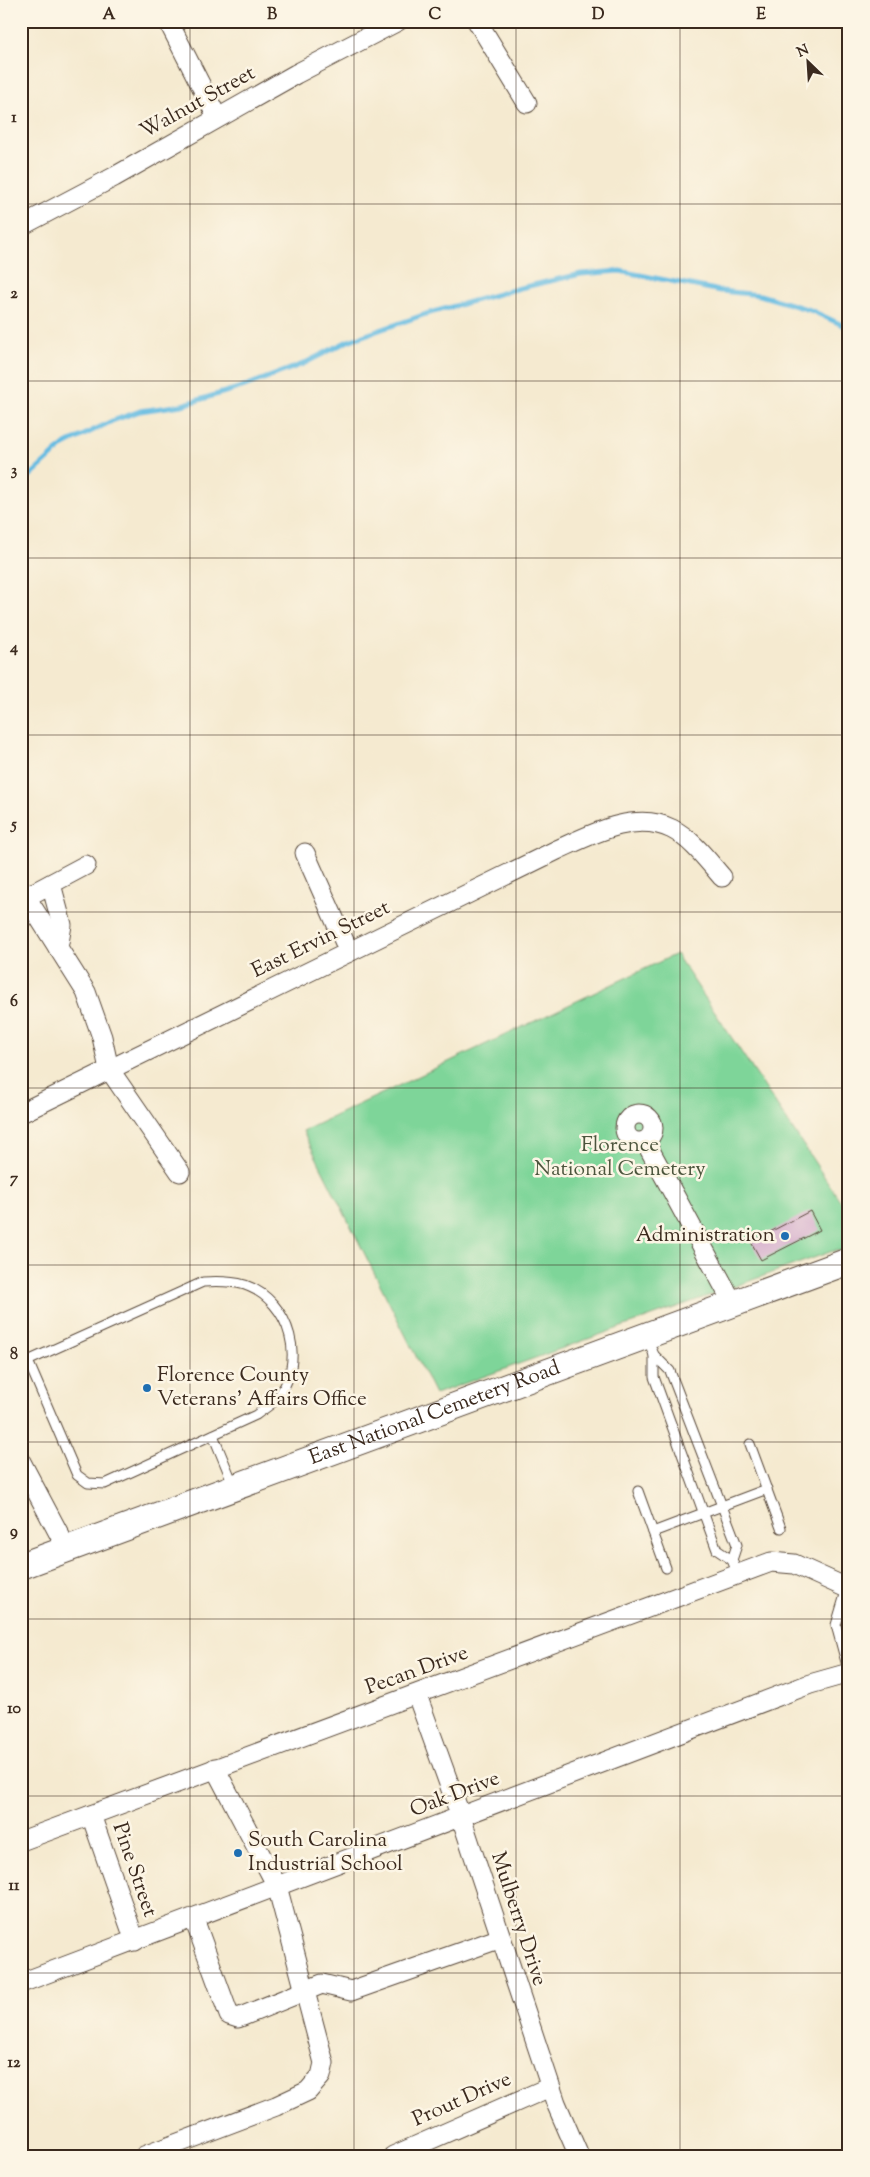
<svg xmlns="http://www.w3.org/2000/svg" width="870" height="2177" font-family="'Sorts Mill Goudy',serif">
<rect width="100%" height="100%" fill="#fcf5e5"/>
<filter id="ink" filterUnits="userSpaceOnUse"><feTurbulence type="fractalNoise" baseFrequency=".02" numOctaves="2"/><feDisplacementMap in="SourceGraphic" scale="10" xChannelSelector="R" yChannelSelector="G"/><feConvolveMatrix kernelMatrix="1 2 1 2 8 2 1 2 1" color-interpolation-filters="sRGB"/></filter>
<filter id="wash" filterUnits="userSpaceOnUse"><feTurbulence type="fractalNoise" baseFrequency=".0096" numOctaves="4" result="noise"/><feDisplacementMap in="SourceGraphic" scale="20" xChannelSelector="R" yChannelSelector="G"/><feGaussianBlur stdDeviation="1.12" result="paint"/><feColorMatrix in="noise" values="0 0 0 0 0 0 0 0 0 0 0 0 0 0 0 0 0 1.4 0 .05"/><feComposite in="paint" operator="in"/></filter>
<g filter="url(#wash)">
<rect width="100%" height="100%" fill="#f5ead0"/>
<polygon fill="#7ed599" stroke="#5c805c" points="676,954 845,1208 849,1208 849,1251 833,1251 435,1394 303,1131"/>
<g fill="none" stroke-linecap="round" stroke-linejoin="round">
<polyline stroke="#65bce2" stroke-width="5" points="21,484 64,445 112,421 140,411 182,405 245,386 303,364 348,341 426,314 520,288 581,274 620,271 721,291 760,295 810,310 849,328"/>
</g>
<g id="blocks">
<polygon fill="#d0a6ca" points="810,1211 820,1230 761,1260 751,1242"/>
</g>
</g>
<g filter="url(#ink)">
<use href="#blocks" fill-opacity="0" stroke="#574739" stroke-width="1"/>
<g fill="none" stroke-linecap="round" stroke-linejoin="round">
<g stroke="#574739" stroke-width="11">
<g id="lane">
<polyline points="647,1337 654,1355 670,1371 737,1545 732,1560"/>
<polyline points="654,1355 654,1377 717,1550 732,1560 734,1565"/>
<path d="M 21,1364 L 203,1282 C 217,1281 231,1281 245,1285 C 291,1301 308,1364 275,1400 C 270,1406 262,1410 256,1415 L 105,1484 L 88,1483 L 77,1475 L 28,1361"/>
<polyline points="213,1435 234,1486"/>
<polyline points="750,1444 781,1528"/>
<polyline points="638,1491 666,1568"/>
<polyline points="653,1532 767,1489"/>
<polyline points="847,1588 836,1625 849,1673"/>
</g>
</g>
<g stroke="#574739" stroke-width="21">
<g id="street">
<polyline points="168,21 217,117"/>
<polyline points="477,21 527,103"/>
<polyline points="21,226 114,177 296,74 398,21"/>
<polyline points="305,853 349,952"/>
<polyline points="51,884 62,925 58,948"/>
<polyline points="21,889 86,992 102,1037 109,1069 180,1172"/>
<polyline points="26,897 86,865"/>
<path d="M 21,1113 L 557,850 C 590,835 635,810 672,829 C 692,839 708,861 722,877"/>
<circle cx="639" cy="1128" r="14"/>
<polyline points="645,1141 733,1303"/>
<polyline points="21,1462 67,1549"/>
<polyline points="417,1695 461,1817 556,2103 579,2156"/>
<polyline points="91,1815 135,1941"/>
<polyline points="21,1841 771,1562 794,1564 849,1589"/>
<polyline points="194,1919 229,2015 238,2018 322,1984 351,1991 501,1938"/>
<polyline points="21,1983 810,1684 849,1673"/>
<polyline points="144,2156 276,2106 308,2091 321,2076 324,2063 277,1886 215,1768"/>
<polyline points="393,2156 550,2087"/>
</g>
</g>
<g stroke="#574739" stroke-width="28">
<g id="secondary">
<path id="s1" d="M 21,1566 L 849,1261"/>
</g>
</g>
<use href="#lane" stroke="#fff" stroke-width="9"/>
<use href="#street" stroke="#fff" stroke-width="19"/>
<use href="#secondary" stroke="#fff" stroke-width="26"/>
</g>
</g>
<path fill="none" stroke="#3b2a1e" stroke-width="1" stroke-opacity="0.55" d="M 190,21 L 190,2156M 354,21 L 354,2156M 516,21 L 516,2156M 680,21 L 680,2156M 21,204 L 849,204M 21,381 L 849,381M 21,558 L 849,558M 21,735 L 849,735M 21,912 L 849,912M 21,1088 L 849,1088M 21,1265 L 849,1265M 21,1442 L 849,1442M 21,1619 L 849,1619M 21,1796 L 849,1796M 21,1973 L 849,1973"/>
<g fill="#1f6fb2" stroke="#fcf5e5" stroke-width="2">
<circle cx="785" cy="1236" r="5"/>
<circle cx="147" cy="1388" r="5"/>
<circle cx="238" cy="1853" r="5"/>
</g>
<g text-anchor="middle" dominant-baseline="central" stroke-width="5" stroke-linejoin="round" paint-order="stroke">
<g font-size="21" fill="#3b2a1e" stroke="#fcf5e5">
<text transform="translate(198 103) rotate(-29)">Walnut Street</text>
<text transform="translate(321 940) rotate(-26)">East Ervin Street</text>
<text stroke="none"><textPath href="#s1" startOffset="441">East National Cemetery Road</textPath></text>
<text transform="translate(417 1671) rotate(-20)">Pecan Drive</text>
<text transform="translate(455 1795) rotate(-21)">Oak Drive</text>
<text transform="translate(134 1870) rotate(71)">Pine Street</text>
<text transform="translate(518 1919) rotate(72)">Mulberry Drive</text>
<text transform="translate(462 2100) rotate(-24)">Prout Drive</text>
</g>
<g font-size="21" fill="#4c553d" stroke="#fcf5e5">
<text x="620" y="1146">Florence<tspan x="620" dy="24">National Cemetery</tspan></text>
</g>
<g font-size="21" fill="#3b2a1e" stroke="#fcf5e5" text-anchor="start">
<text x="775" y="1236" text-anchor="end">Administration</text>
<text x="157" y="1376">Florence County<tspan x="157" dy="24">Veterans' Affairs Office</tspan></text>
<text x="248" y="1841">South Carolina<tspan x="248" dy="24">Industrial School</tspan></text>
</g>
</g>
<rect width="870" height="2177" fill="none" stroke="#fcf5e5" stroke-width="55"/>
<g transform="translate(808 62) rotate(335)" stroke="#fcf5e5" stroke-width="4" paint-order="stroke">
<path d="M0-4L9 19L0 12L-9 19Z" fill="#3b2a1e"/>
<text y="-8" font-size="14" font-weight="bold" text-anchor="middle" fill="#3b2a1e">N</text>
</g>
<rect x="28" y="28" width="814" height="2122" fill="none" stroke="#3b2a1e" stroke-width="2"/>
<g font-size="16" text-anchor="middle" font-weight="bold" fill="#3b2a1e">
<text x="109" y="19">A</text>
<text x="272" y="19">B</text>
<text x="435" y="19">C</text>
<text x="598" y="19">D</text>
<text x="761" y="19">E</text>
<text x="14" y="122">1</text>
<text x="14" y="298">2</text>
<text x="14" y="475">3</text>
<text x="14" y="652">4</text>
<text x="14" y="829">5</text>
<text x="14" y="1006">6</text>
<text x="14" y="1183">7</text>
<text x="14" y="1359">8</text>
<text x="14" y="1536">9</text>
<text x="14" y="1713">10</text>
<text x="14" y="1890">11</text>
<text x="14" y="2067">12</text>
</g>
</svg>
